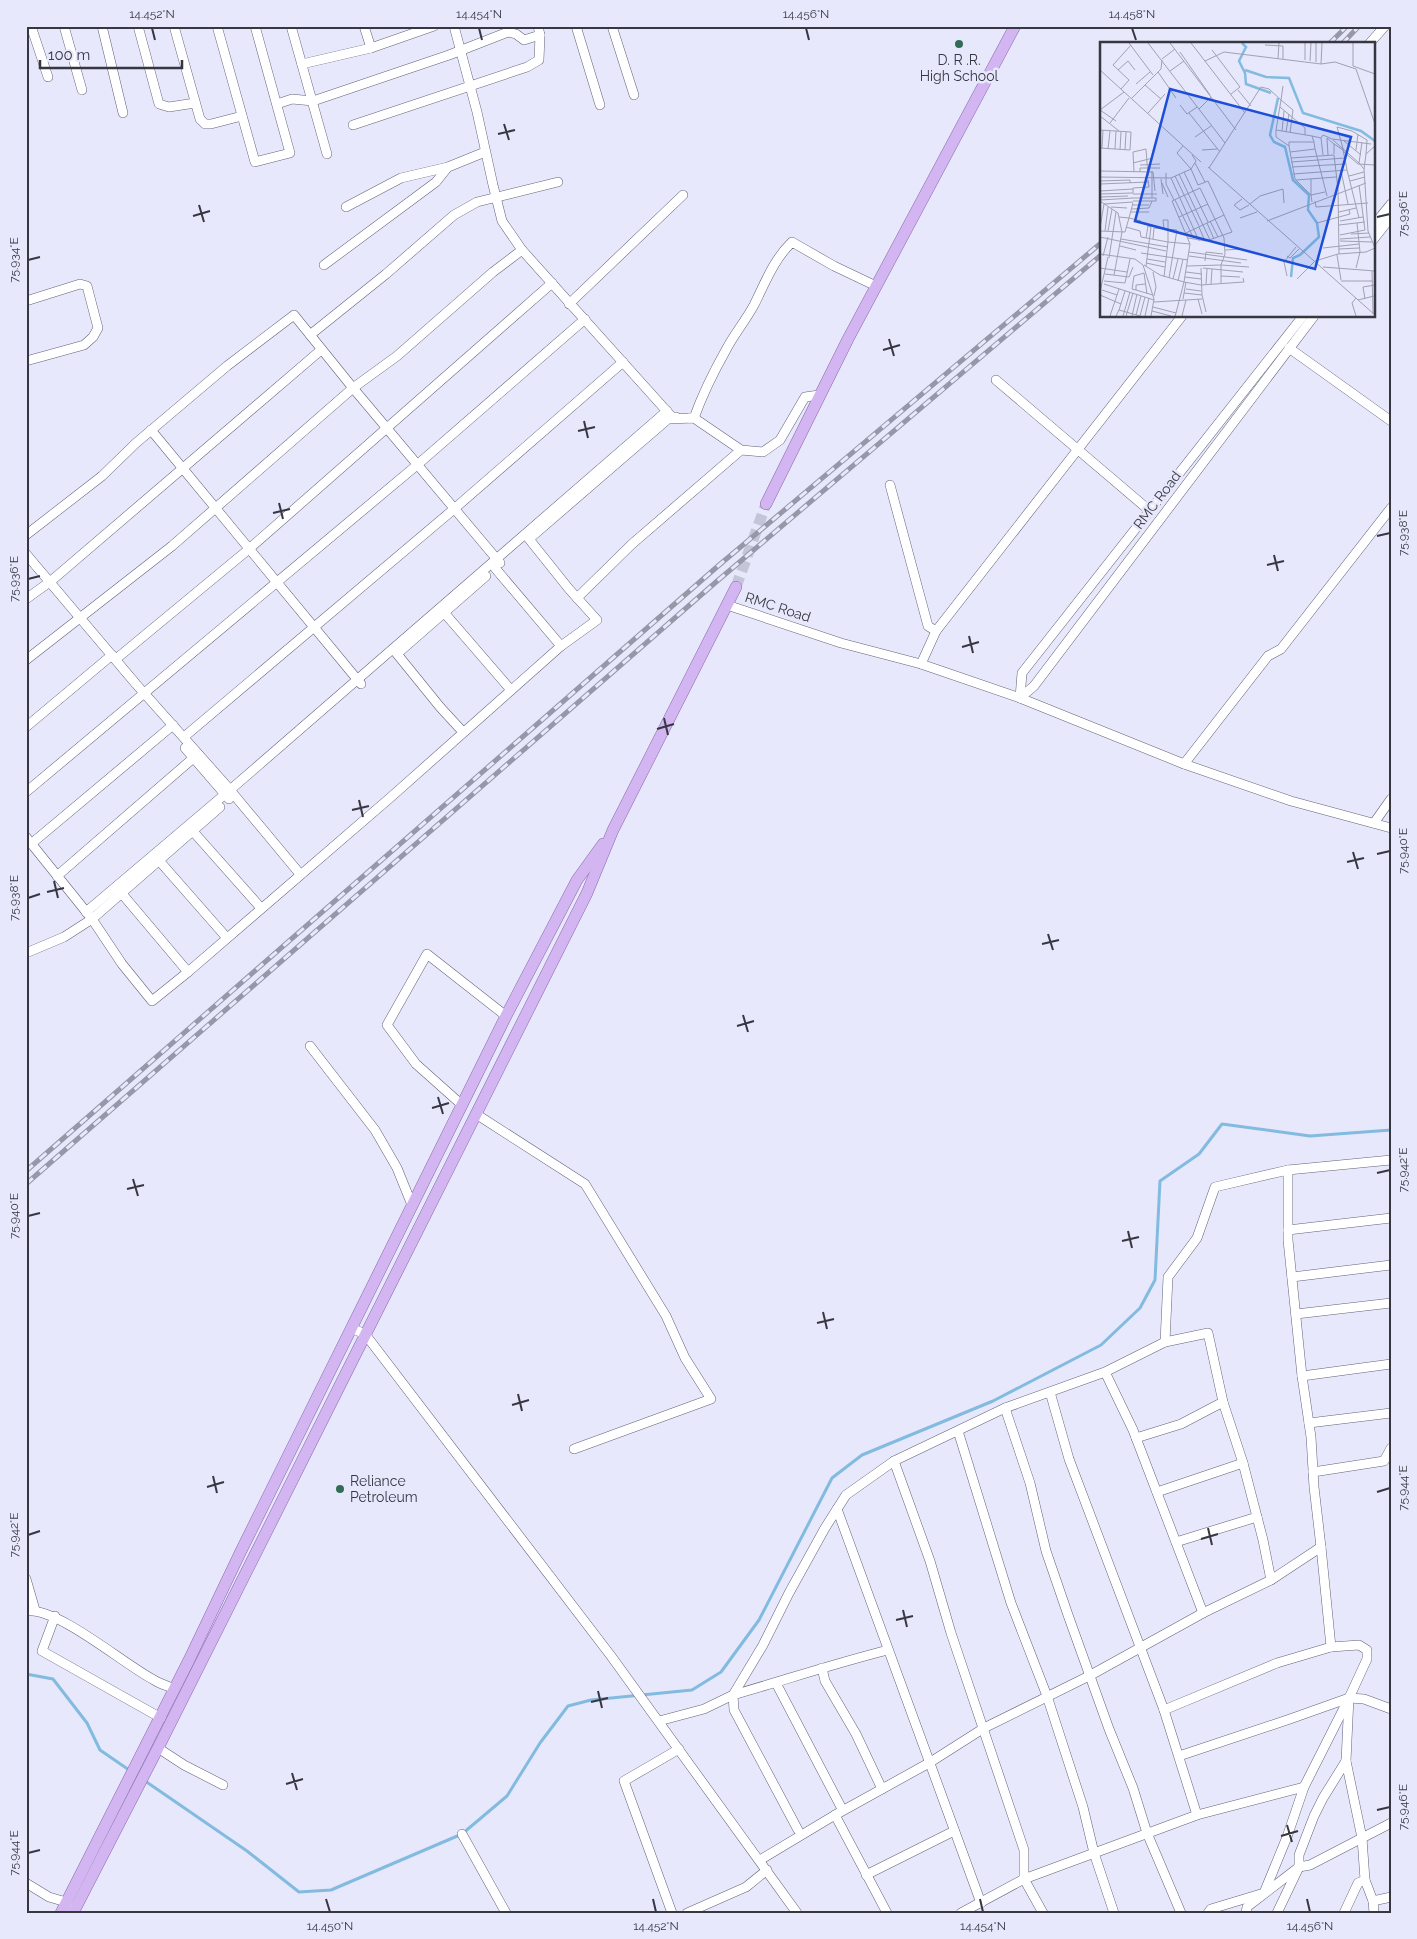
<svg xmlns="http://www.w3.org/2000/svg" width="1417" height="1939" font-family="Raleway,sans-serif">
<rect width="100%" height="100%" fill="#e7e8fc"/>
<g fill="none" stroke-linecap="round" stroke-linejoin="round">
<polyline stroke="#82bbdf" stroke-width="3" points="26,1674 53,1679 87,1723 100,1750 247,1851 299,1892 331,1890 462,1834 507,1796 540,1743 568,1706 591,1700 692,1690 721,1672 759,1620 832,1478 862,1455 993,1401 1101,1345 1140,1308 1155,1280 1160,1181 1199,1154 1222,1124 1310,1136 1391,1130"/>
<polyline stroke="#c4c5d7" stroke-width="11" stroke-dasharray="11 5.5" stroke-linecap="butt" points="736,587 766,504"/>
<g stroke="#626378" stroke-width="10">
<g id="minor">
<polyline points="31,26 48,77"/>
<polyline points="64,26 82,90"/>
<polyline points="102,26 123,113"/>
<polyline points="138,26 159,104 169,107 195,103"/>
<polyline points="174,26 200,119 205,124 211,124 242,116"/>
<polyline points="217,26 255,162 290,153 255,26"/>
<polyline points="291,26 327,154"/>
<polyline points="364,26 371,48 434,26"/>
<polyline points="454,26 477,112 493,185 502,221 522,250 672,417 676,417"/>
<polyline points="576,26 600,105"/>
<polyline points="612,26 634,95"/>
<polyline points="1369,44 1385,26"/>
<polyline points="302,64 371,48"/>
<polyline points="277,104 292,99 313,101 449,55 508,32 516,34 524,40 540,35"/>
<polyline points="353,125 527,67 539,60 540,35 538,26"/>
<polyline points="346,207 401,178 448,167 485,152"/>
<polyline points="1373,226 1391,204"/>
<polyline points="1373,240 1391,217"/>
<polyline points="324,265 436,182 448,167"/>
<polyline points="26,301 80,284 87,286 98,328 93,337 84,345 26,361"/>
<polyline points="569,304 683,195"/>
<polyline points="310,335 386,274 454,215 477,202 558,182"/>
<polyline points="1289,348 1391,421"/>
<polyline points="996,380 1150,511"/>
<path d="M 689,418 L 694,418 C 703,393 714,371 727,348 C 735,333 746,320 754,305 C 765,283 774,259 792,242 L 834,266 L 876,286"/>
<polyline points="151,430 361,684"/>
<polyline points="890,485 928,626 936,631"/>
<polyline points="26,535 102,476 136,443 227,366 294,315 353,388 500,563"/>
<polyline points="26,554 136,684 225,784 300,874"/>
<polyline points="495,568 561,646"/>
<polyline points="577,598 632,544 741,450"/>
<polyline points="26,599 51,581 321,350"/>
<polyline points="727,605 841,643 921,664 1020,698 1184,764 1291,801 1391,828"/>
<polyline points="441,609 511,690"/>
<polyline points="393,649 440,707 463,732"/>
<polyline points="398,653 486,576"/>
<polyline points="116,659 249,549 552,283"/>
<polyline points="26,660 172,546 353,388 397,356 493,272 522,250"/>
<polyline points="921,664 936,631 1182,316"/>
<polyline points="1020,698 1034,686 1314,316"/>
<polyline points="1020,698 1022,673 1303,316"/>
<polyline points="26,727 112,655"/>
<polyline points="184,737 454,509 623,362"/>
<polyline points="185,748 229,799"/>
<polyline points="1184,764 1268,656 1281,649 1391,508"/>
<polyline points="26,792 417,465 585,319"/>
<polyline points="1374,823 1391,799"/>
<polyline points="190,828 261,908"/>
<polyline points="26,837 92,919 122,964 152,1001 188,972 391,797 561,646 597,620 569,589 529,539 668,419 694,418 741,450 763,452 780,440 805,397 819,395"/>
<polyline points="31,844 173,725"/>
<polyline points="155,856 227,938"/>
<polyline points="57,876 198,754"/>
<polyline points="118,889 188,972"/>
<polyline points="86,912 230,790 667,411"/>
<polyline points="26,953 64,937 92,919 220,807"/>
<polyline points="310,1046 375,1130 397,1168 412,1205"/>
<polyline points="462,1105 416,1064 387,1025 427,954 506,1016"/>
<polyline points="476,1114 585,1184 666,1316 685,1358 711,1399 574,1449"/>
<polyline points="1288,1170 1391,1160"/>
<polyline points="1288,1230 1391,1218"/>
<polyline points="1292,1277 1391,1265"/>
<polyline points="1296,1314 1391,1303"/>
<polyline points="351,1328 365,1334 611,1656 797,1913"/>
<polyline points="1165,1342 1168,1277 1197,1238 1215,1187 1288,1170 1288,1240 1302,1376 1311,1437 1314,1487 1321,1547"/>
<polyline points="1302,1376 1391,1364"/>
<polyline points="1005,1408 1030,1483 1046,1551 1068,1615 1109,1729 1133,1788 1147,1833 1181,1913"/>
<polyline points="1309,1423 1391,1413"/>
<polyline points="958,1431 1011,1603 1047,1696 1083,1807 1094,1853 1114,1913"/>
<polyline points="1136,1438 1181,1424 1223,1402"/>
<polyline points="894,1461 930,1561 951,1633 1024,1850 1024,1879 1043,1913"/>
<polyline points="1313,1472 1384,1461 1391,1448"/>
<polyline points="1157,1492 1243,1463"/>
<polyline points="837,1509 981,1903"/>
<polyline points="1176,1542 1257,1517"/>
<polyline points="26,1579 35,1610"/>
<path d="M 26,1611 C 58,1607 123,1664 154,1680 C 160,1684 168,1686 175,1689"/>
<polyline points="55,1616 42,1651 161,1718"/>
<polyline points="1331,1647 1359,1645 1367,1650 1367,1659 1349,1698 1346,1761 1362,1838 1365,1880 1373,1901 1374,1913"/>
<polyline points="822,1668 825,1681 856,1734 882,1789"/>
<polyline points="776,1683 841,1807"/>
<polyline points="1349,1698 1364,1699 1391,1709"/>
<polyline points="1164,1710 1277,1663 1331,1647 1321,1547 1271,1580"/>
<polyline points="659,1721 704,1709 733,1695 763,1645 789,1593 825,1528 846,1495 894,1461 1005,1408 1105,1372 1165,1342 1208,1333 1223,1402 1243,1463 1263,1540 1271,1580 1203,1613 1133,1430 1105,1372"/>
<polyline points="158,1748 184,1765 223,1785"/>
<polyline points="1179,1756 1290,1719 1349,1698 1304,1787"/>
<polyline points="835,1815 887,1913"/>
<polyline points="1197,1815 1304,1787 1287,1837 1264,1893 1211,1909 1208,1913"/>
<path d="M 798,1830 L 734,1710 L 733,1695 C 785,1680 836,1663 888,1650"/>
<polyline points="462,1834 506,1913"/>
<polyline points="760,1860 835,1815 929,1763 984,1728 1089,1676 1203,1613"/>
<polyline points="866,1875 954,1831"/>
<polyline points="26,1883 49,1897 66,1902 70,1907"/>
<polyline points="1373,1901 1391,1897"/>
<polyline points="672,1913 624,1781 679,1749"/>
<polyline points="687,1913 746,1887 767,1870"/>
<polyline points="961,1913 1024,1879 1197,1815 1164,1710 1069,1459 1050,1392"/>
<polyline points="1246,1913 1247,1907 1299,1867 1310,1865 1391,1823"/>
<polyline points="1277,1913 1299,1867 1299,1855 1314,1816 1323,1798 1346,1761"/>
<polyline points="1344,1913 1358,1883 1365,1880"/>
</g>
</g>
<g stroke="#896aad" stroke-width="12">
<g id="major">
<polyline points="766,504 848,339 1015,26"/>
<polyline points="61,1913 189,1660 241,1551 506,1016 577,880 603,844"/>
<polyline points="73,1913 158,1748 587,893 613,830 736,587"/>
</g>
</g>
<use href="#minor" stroke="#fff" stroke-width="9"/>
<use href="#major" stroke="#d3b6f1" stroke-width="11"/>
<g stroke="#9697a7" stroke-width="5">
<g id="rail">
<polyline points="1329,44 1347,26"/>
<polyline points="1342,44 1359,26"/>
<polyline points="26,1171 718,566 1101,243"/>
<polyline points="26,1184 716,582 1101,255"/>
</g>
</g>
<use href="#rail" stroke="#e7e8fc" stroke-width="3" stroke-dasharray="9" stroke-linecap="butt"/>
</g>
<path fill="none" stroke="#363741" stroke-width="2" d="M 152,28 L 155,40M 479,28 L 482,40M 806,28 L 809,40M 1132,28 L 1136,40M 504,124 L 509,140M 498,134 L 515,130M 199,205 L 204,222M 193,216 L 210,211M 1377,217 L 1390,214M 28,260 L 40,257M 889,339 L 894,356M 883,350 L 900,345M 584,421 L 588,438M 578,431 L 595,427M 279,503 L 283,519M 273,513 L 290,509M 1377,536 L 1390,533M 1274,555 L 1278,571M 1267,565 L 1284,561M 28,579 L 40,576M 969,636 L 973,653M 962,647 L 979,642M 664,718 L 668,735M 657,729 L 674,724M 359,800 L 363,817M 352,810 L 369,806M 1353,852 L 1358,869M 1377,854 L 1390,851M 1347,862 L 1364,858M 54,881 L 58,898M 47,892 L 64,888M 28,898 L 40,894M 1048,934 L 1053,950M 1042,944 L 1059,940M 743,1015 L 748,1032M 737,1026 L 754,1021M 438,1097 L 443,1114M 432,1108 L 449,1103M 1377,1173 L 1390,1170M 133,1179 L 138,1196M 127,1189 L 144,1185M 28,1216 L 40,1213M 1128,1231 L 1132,1248M 1122,1241 L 1139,1237M 823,1312 L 827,1329M 817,1323 L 834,1319M 518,1394 L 522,1411M 512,1405 L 529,1400M 213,1476 L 217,1493M 207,1487 L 224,1482M 1377,1492 L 1390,1488M 1208,1528 L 1212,1545M 28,1535 L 40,1531M 1201,1539 L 1218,1534M 903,1610 L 907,1627M 896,1620 L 913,1616M 598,1691 L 602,1708M 591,1702 L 608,1698M 292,1773 L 297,1790M 286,1784 L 303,1779M 1377,1810 L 1390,1807M 1287,1825 L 1292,1842M 1281,1836 L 1298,1831M 28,1853 L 40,1850M 326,1899 L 330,1912M 653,1899 L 656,1912M 980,1899 L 983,1912M 1307,1899 L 1310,1912"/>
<g fill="#316c56" stroke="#e7e8fc" stroke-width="2">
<circle cx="959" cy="44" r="5"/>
<circle cx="340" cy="1489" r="5"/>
</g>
<g text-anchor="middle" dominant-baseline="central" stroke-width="5" stroke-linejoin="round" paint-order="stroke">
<g font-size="14" fill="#363741" stroke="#e7e8fc">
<text x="959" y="60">D. R .R.<tspan x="959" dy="16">High School</tspan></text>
<text x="350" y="1481" text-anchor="start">Reliance<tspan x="350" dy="16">Petroleum</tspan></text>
</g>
<g font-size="14" fill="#363741" stroke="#e7e8fc">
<text transform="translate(1157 500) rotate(-53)">RMC Road</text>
<text transform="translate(778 607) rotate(18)">RMC Road</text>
</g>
</g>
<g transform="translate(1100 42)">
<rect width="275" height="275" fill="#e7e8fc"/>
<path fill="none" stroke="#82bbdf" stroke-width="2.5" d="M 142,1 L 146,5 L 139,19 L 145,31 L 146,42 L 171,51M 145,28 L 166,35 L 189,36 L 203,71 L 261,89 L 275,99M 178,56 L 170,93 L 174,100 L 185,105 L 193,138 L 209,153 L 208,168 L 217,181 L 219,195 L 200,213 L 193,216 L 191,235"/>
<path fill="none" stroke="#a0a1b1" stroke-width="1" d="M 29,1 L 53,33M 48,1 L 125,101M 70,1 L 111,55 L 99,67M 91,1 L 145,71M 253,1 L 253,24 L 275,32M 165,3 L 183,4 L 183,17M 112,8 L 140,45 L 131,52M 80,10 L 110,53M 178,16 L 179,1M 62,17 L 75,7M 205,18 L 205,1M 105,19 L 124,10 L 221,22 L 235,20 L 256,27 L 275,82M 210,19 L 211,1M 216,20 L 216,1M 221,22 L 222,1M 0,28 L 101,120M 18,28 L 28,19 L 35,28M 70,29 L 84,19M 58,30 L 76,56M 36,42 L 50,30M 45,43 L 61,57M 183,44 L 181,58 L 193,68 L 190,91M 21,47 L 29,38 L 13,23 L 31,3M 138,48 L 151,64M 111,55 L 136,88M 32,56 L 61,27 L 62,18M 80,63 L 87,72 L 97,65M 180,65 L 205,86 L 205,93M 0,68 L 24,50M 0,68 L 16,79M 48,71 L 65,52M 89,71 L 120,110M 0,74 L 19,89M 10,81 L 29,56M 0,88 L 31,90M 182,89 L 184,69M 186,90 L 189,72M 95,95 L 111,84M 221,96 L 223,93 L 232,97 L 271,102M 233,98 L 259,121M 244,99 L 261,113M 214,100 L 212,94 L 221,96 L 223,113M 262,100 L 259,121 L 264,127M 189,104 L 176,95 L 176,88 L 212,94M 275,104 L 266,112 L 264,127 L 268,189 L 275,206M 0,106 L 30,108 L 31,90M 2,106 L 3,88M 8,107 L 10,89M 15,107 L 16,89M 215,107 L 227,154M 20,108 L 21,90M 25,108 L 26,90M 102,108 L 117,107M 256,108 L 258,92M 190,110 L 215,107 L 214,100 L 189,100 L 189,104 L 195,137 L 211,153 L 212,160M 234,112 L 234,102 L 243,108 L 246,122M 266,112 L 267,98 L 252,89 L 237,85 L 244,110 L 258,122 L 275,123M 228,113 L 227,96 L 234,102M 191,116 L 234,113 L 238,147 L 239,212M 191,120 L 245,116M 33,121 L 53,116M 95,121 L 105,140M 40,123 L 60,122M 108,125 L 275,273M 192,125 L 246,122 L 247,128M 109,126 L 161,45 L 169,47 L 181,58 L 176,88M 0,129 L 53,130 L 55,149M 241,129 L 248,162M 34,130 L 33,110 L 46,107 L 48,134M 40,130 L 40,126 L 60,126M 84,130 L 108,180M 66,131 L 66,142 L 74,158M 79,132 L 110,198M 193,132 L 247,128 L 259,176M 75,134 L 99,184M 249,134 L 264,130M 0,135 L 71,136 L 91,127 L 77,111 L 83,104M 71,136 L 99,199M 61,137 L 63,152M 211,137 L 211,153 L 225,150M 196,138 L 236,135M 0,139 L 30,138 L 30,141M 250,139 L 265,135M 62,141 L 68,155M 0,142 L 48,140M 259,143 L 265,188M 100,146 L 124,196 L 125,212 L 121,223 L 149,225M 0,149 L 33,147M 0,152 L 33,151 L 33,146 L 49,145 L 48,138M 33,152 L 57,152M 52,156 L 52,129M 142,157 L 134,163 L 140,168 L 149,163M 0,158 L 33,156M 75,158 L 94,197M 0,159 L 18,171 L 22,190 L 14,233M 33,159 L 56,159 L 56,156 L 33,156M 215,159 L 216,165 L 268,161M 0,162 L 1,155 L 28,154M 150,162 L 160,154 L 183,147 L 184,161M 33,163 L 49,163M 11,165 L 27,166M 32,167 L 49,166 L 52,159M 31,170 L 49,170M 239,170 L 256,166M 19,175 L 29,176 L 33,161M 79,175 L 108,162M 140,176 L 157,170M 110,179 L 118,195M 167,179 L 266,141M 240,179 L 263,175M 107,181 L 114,197M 217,181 L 250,172 L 249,168M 239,183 L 265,180M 26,185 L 40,189 L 41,195 L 68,200 L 64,235M 99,185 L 105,199M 0,186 L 4,162 L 33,160M 64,187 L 63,178 L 68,178 L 68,200 L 90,202M 0,189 L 25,190 L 29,176 L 41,179M 5,189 L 8,165M 8,189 L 12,167M 86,191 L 124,173M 251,192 L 269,191M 240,193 L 265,188M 0,195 L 66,209M 46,196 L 48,184 L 51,185M 88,196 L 106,199 L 132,190 L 108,139 L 98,143 L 91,127 L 96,119 L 92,113M 21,197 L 68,205M 53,197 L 54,186 L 77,188 L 69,236M 240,197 L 270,195M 240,199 L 272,200M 20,204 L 36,208M 223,206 L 259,202M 239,207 L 259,206M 125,208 L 142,207M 89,210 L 147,218M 41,211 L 88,218M 0,212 L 35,217 L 43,223 L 54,257 L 51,274M 237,213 L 241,238M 3,214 L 8,195M 89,214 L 141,221M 187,214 L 190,216 L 199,207M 9,216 L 16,170M 47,217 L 65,220M 105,219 L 106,210 L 123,212M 46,221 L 65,225M 44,223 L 60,233 L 84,240 L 90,202 L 72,159 L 100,146M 46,224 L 51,185M 87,224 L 121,223 L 121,241M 223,225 L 275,229M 0,226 L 27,230M 101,226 L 102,253 L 106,270M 103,226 L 143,230M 256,226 L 260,210 L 257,181M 272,229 L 273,272M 53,230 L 56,245 L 54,254M 86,230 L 102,232M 5,232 L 29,235 L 33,225M 121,234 L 140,235M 187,234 L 184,220 L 196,205M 85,235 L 101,237M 73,237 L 78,217M 197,237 L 215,219 L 238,212 L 266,210 L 275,206M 4,239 L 25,241 L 30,217M 78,239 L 83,217M 241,239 L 273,239M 4,242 L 54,258M 45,242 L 36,243 L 36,248 L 53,253M 106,242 L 107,227M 111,242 L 112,227M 86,247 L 101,249M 2,248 L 17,253M 36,248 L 32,247 L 34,234 L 44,231 L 47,252M 0,250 L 8,215M 84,251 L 102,253M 0,253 L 21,262M 256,256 L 252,261 L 256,274M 83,257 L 86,240M 98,257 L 102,272M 265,257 L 263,245 L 275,243M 258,258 L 274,254M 54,260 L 102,257M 53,265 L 76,271 L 75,274M 19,268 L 25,249M 52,269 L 71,274M 76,271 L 84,240 L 101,243 L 144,240 L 143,236M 36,273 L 41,254M 10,274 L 19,247M 16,274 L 19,268 L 40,274M 23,274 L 30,250M 26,274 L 33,251M 32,274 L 37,252M 40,274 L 45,255M 45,274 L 49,256M 82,274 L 86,258"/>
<path fill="#1d4ed8" fill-opacity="0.15" stroke="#1d4ed8" stroke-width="2.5" d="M 70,47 L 251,95 L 215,227 L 35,179 Z"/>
<rect width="275" height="275" fill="none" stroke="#363741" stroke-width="2.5"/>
</g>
<rect width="1417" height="1939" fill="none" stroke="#e7e8fc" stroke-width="55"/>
<path d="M40 60v8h142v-8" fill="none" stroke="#363741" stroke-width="2.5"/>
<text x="48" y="60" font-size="15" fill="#363741" stroke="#e7e8fc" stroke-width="4" paint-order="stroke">100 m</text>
<rect x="28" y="28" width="1362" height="1884" fill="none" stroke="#363741" stroke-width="2"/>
<g font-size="12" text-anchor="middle" fill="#363741">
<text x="152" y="18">14.452°N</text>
<text x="479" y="18">14.454°N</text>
<text x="806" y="18">14.456°N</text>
<text x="1132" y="18">14.458°N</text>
<text transform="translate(1403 214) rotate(-90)" y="4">75.936°E</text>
<text transform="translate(14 260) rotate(-90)" y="4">75.934°E</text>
<text transform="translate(1403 533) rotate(-90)" y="4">75.938°E</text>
<text transform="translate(14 579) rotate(-90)" y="4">75.936°E</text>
<text transform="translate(1403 851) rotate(-90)" y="4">75.940°E</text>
<text transform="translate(14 898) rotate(-90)" y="4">75.938°E</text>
<text transform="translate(1403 1170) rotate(-90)" y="4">75.942°E</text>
<text transform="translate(14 1216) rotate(-90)" y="4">75.940°E</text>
<text transform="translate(1403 1488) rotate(-90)" y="4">75.944°E</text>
<text transform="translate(14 1535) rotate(-90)" y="4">75.942°E</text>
<text transform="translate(1403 1807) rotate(-90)" y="4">75.946°E</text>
<text transform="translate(14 1853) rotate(-90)" y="4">75.944°E</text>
<text x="330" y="1930">14.450°N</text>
<text x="656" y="1930">14.452°N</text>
<text x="983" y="1930">14.454°N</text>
<text x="1310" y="1930">14.456°N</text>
</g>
</svg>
